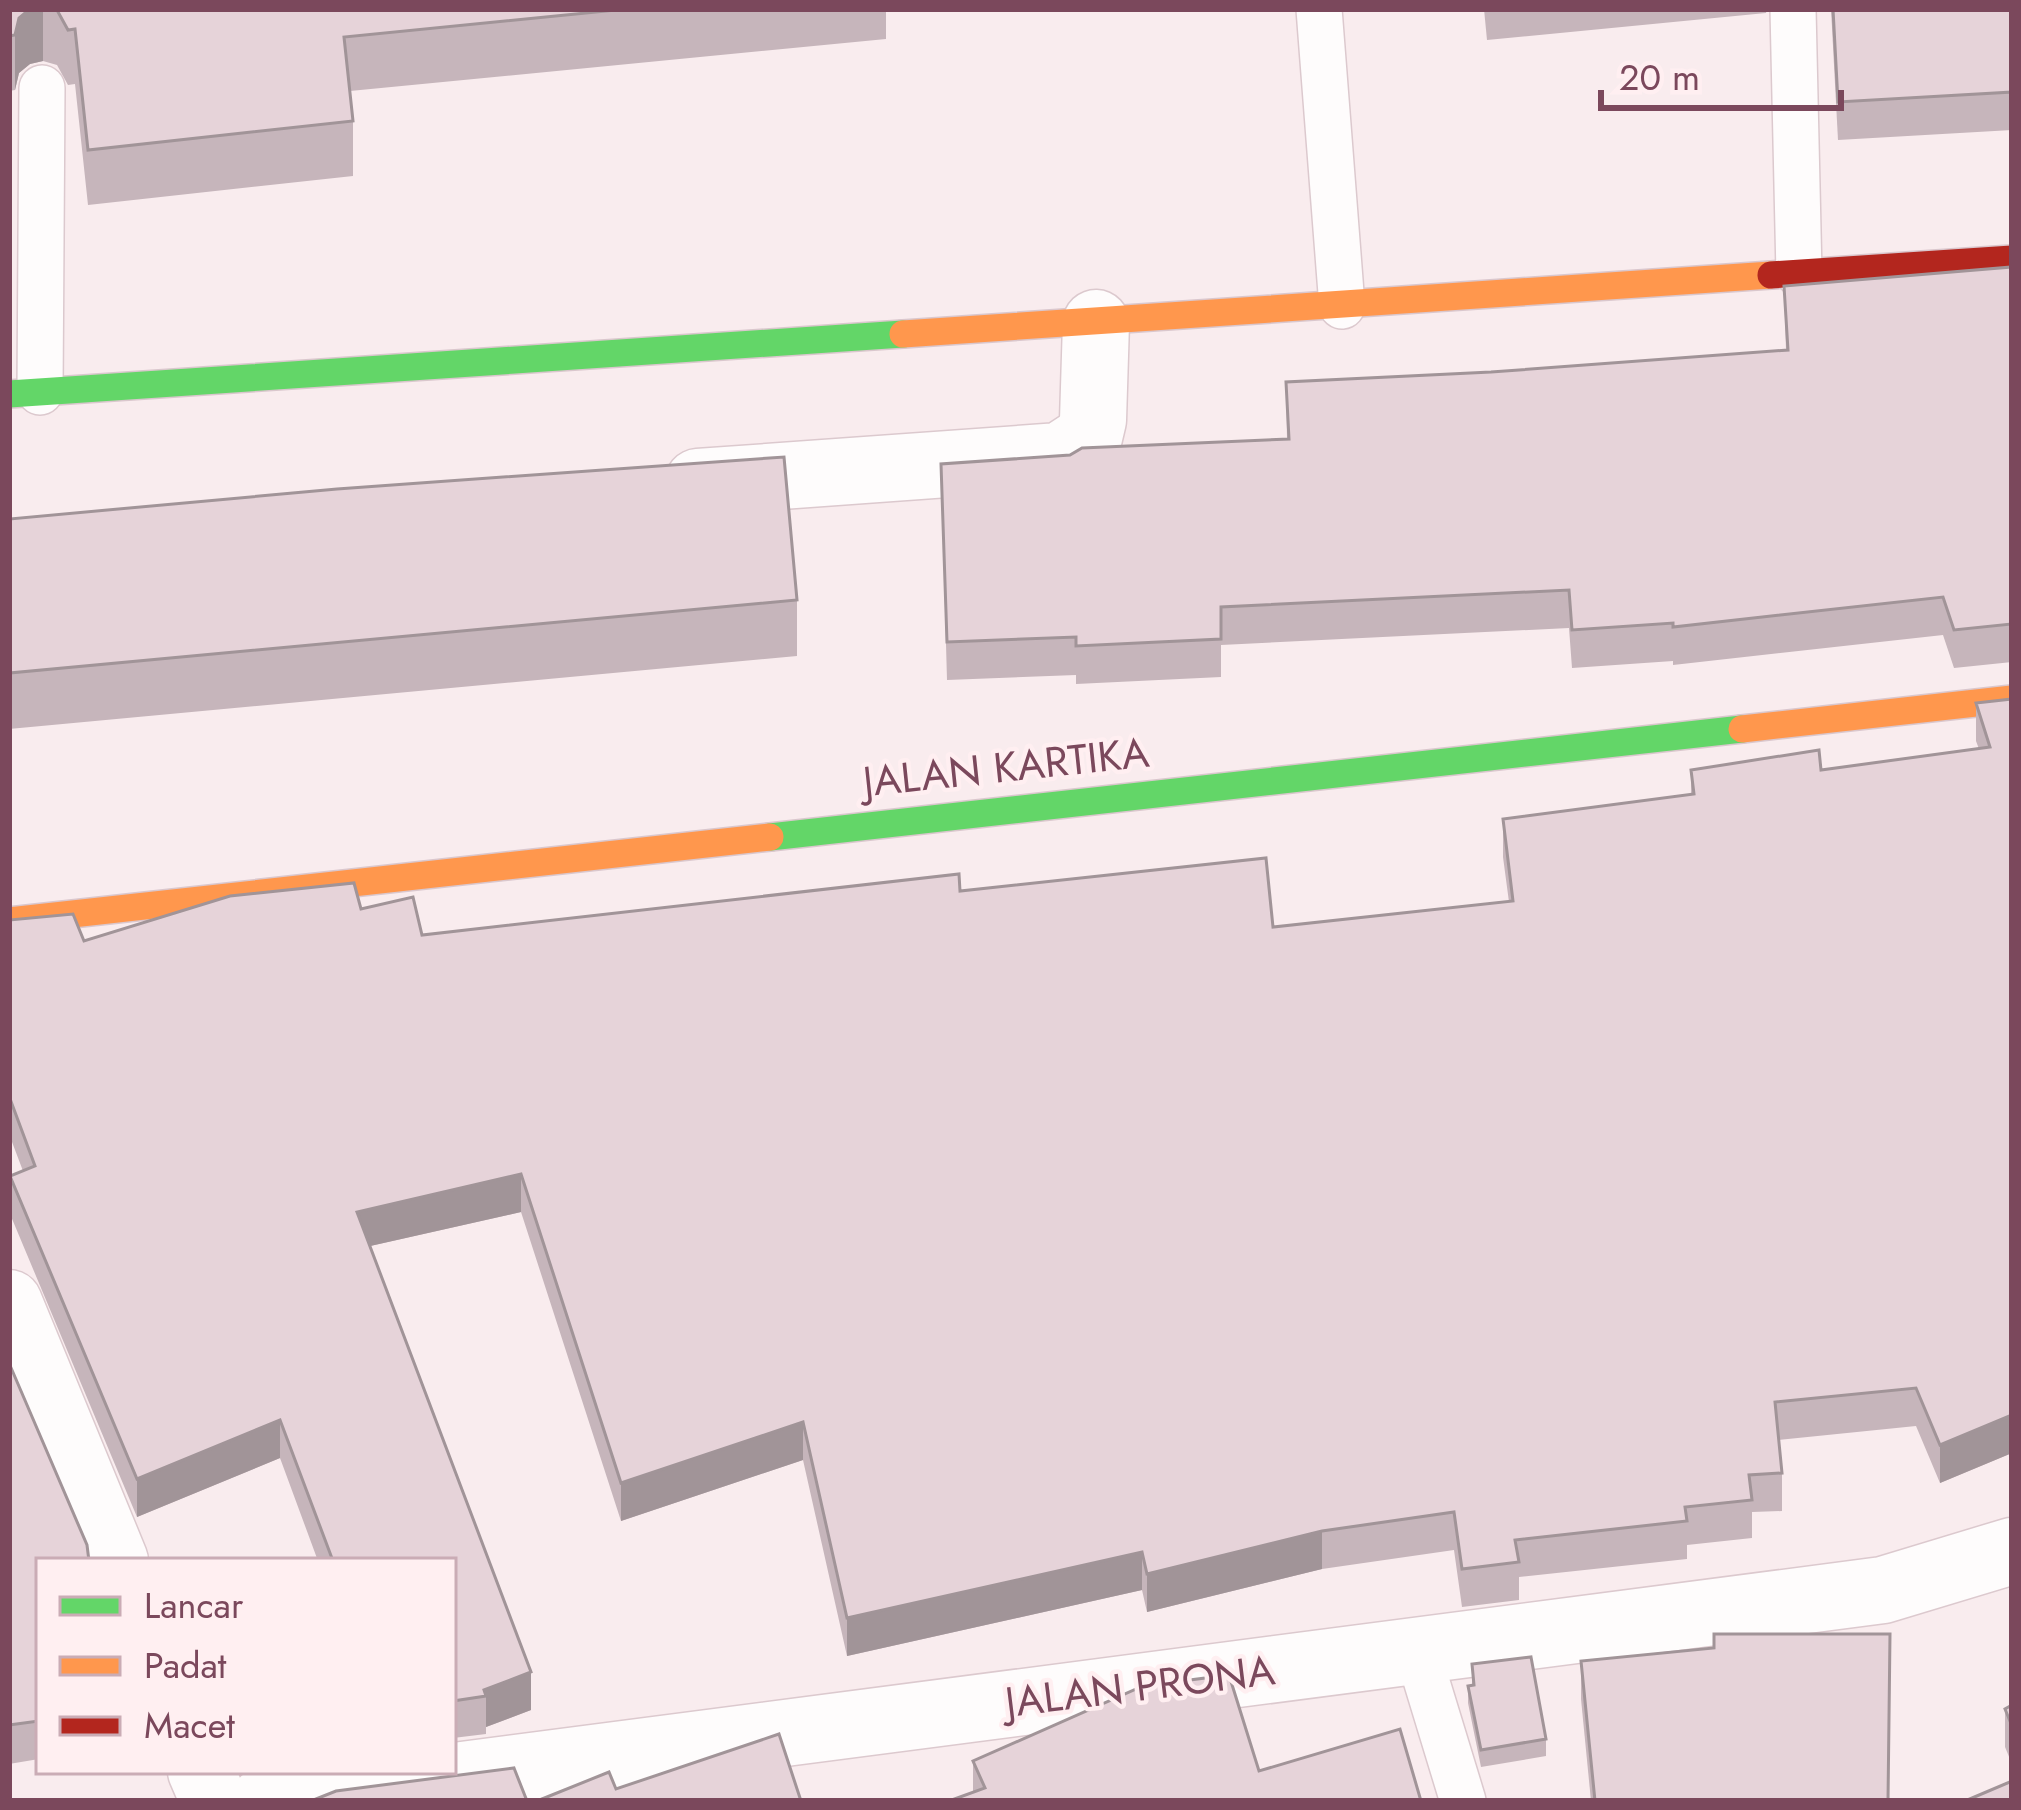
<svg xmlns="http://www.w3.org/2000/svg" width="2021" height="1810" font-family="Jost,sans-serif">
<rect width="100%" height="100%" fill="#f9ecee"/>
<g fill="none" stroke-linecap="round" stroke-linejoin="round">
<g stroke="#dcc9ce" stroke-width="48">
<g id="lane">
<polyline points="1319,9 1342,306"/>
<polyline points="1793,9 1799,274"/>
<polyline points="40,392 42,88"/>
<polyline points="1417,1650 1463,1801"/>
</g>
</g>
<g stroke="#dcc9ce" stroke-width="69">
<g id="street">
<polyline points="698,482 1060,456 1089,437 1093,420 1096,323"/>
<polyline points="9,1303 115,1561"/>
<polyline points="201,1771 214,1801"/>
<polyline points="263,1801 1883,1590 2012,1551"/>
</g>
</g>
<g stroke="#dac7cd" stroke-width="30">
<g id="fast">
<polyline points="9,394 903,334"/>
<polyline points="770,837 1742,729"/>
</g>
</g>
<g stroke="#dac7cd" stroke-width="30">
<g id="slow">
<polyline points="903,334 1771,275"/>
<polyline points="1742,729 2012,699"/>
<polyline points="9,921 770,837"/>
</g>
</g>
<g stroke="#dac7cd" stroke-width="30">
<polyline id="jam" points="1771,275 2012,259"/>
</g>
<use href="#lane" stroke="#fefcfc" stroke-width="45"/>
<use href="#street" stroke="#fefcfc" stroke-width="66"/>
<use href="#fast" stroke="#63d668" stroke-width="27"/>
<use href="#slow" stroke="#ff974d" stroke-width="27"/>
<use href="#jam" stroke="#b3261e" stroke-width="27"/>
</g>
<g fill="#c6b5bb">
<polygon points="9,9 886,9 886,39 350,91 353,121 353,176 88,205 75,84 68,85 57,65 43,61 30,64 19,73 15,90 9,91"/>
<polygon points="1484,9 1767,9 1766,13 1487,40"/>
<polygon points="1831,9 2012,9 2012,130 1838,140"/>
<polygon points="2012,267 2012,662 1954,668 1943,635 1673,665 1673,661 1572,668 1569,628 1221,645 1221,677 1076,684 1076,675 947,680 941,464 1287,439 1286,382 1491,372 1786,350 1784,286"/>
<polygon points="9,519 797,600 797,656 9,729"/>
<polygon points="2012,699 2012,1453 1940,1483 1916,1426 1778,1440 1782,1473 1782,1511 1752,1512 1752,1538 1687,1545 1687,1559 1519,1577 1519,1600 1462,1607 1454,1550 1322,1569 1147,1612 1142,1590 847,1656 803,1460 621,1521 521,1212 370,1246 531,1710 486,1727 486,1734 453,1738 453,1561 318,1561 280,1458 137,1517 10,1214 10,1176 23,1171 9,1134 9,920 84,941 361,909 422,935 960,891 1273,927 1509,902 1503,857 1503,819 1691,794 1691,770 1821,770 1979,749 1976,741 1976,703"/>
<polygon points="9,1363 39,1561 39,1759 9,1764"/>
<polygon points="1581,1661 1889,1801 1591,1801 1581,1699"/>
<polygon points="1472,1664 1546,1739 1546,1756 1481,1767 1468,1703 1468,1686 1472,1686"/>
<polygon points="2012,1705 2012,1764 2005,1747 2005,1709"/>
<polygon points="973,1761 1259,1771 973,1792"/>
</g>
<g fill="#a19498">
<polygon points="30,9 43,9 43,61 30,64 19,73 15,90 15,35 19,18"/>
<polygon points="521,1174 521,1212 357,1249 357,1212"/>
<polygon points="2012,1415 2012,1453 1940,1483 1940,1445"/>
<polygon points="280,1420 280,1458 137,1517 137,1479"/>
<polygon points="803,1422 803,1460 621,1521 621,1483"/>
<polygon points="1322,1531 1322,1569 1147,1612 1147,1574"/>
<polygon points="1142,1552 1142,1590 847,1656 847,1618"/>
<polygon points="531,1672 531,1710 486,1727 486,1696 484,1690"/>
</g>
<g fill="#e6d3d9" stroke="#a19498" stroke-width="3">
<polygon points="9,9 30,9 19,18 15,35 9,36"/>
<polygon points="52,9 626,9 344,37 353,121 88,150 75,29 68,30 57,10"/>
<polygon points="1833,9 2012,9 2012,92 1838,102"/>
<polygon points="2012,267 2012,624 1954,630 1943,597 1673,627 1673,623 1572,630 1569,590 1221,607 1221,639 1076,646 1076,637 947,642 941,464 1070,455 1082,448 1289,439 1286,382 1491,372 1788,350 1784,286"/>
<polygon points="784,457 797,600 9,673 9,519 337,489"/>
<polygon points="2012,699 2012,1415 1940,1445 1916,1388 1775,1402 1782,1473 1749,1475 1752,1500 1685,1507 1687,1521 1515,1540 1519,1562 1462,1569 1454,1512 1322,1531 1147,1574 1142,1552 847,1618 803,1422 621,1483 521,1174 357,1212 531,1672 484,1690 486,1696 453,1701 453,1561 333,1561 280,1420 137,1479 10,1176 35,1166 9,1096 9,920 73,914 84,941 230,896 354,883 361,909 413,897 422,935 959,874 960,891 1266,858 1273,927 1513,901 1503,819 1694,794 1691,770 1819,750 1821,770 1990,747 1976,703"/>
<polygon points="9,1363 87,1545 89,1561 39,1561 39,1721 9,1725"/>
<polygon points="1714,1634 1890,1634 1888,1801 1595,1801 1581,1661 1714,1648"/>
<polygon points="1531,1657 1546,1739 1481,1750 1468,1686 1474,1685 1472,1664"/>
<polygon points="1229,1675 1259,1771 1400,1729 1421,1801 949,1801 985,1788 973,1761 1143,1686"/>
<polygon points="2012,1705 2012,1726 2005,1709"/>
<polygon points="779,1734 801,1801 537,1801 609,1772 616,1789"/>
<polygon points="514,1768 527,1801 311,1801 336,1791"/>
<polygon points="2012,1781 2012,1801 1965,1801"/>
</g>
<g text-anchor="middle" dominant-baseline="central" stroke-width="9" stroke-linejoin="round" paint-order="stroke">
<g font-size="42" fill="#7b485c" stroke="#ffeff1">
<text transform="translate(1006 767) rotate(-6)">JALAN KARTIKA</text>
<text transform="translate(1140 1686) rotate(-7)">JALAN PRONA</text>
</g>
</g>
<rect width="2021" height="1810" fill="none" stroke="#7b485c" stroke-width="24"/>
<rect x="36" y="1558" width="420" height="216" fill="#ffeff1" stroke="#caacb5" stroke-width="3"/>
<rect x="60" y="1597" width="60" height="18" fill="#63d668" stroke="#caacb5" stroke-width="3"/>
<text x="144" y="1618" font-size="36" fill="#7b485c">Lancar</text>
<rect x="60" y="1657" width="60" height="18" fill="#ff974d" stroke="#caacb5" stroke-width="3"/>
<text x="144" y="1678" font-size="36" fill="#7b485c">Padat</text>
<rect x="60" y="1717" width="60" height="18" fill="#b3261e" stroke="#caacb5" stroke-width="3"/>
<text x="144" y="1738" font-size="36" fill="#7b485c">Macet</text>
<path d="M1601 90v18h240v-18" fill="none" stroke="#7b485c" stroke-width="6"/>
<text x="1619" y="90" font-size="36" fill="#7b485c" stroke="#ffeff1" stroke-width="9" paint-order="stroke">20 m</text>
</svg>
